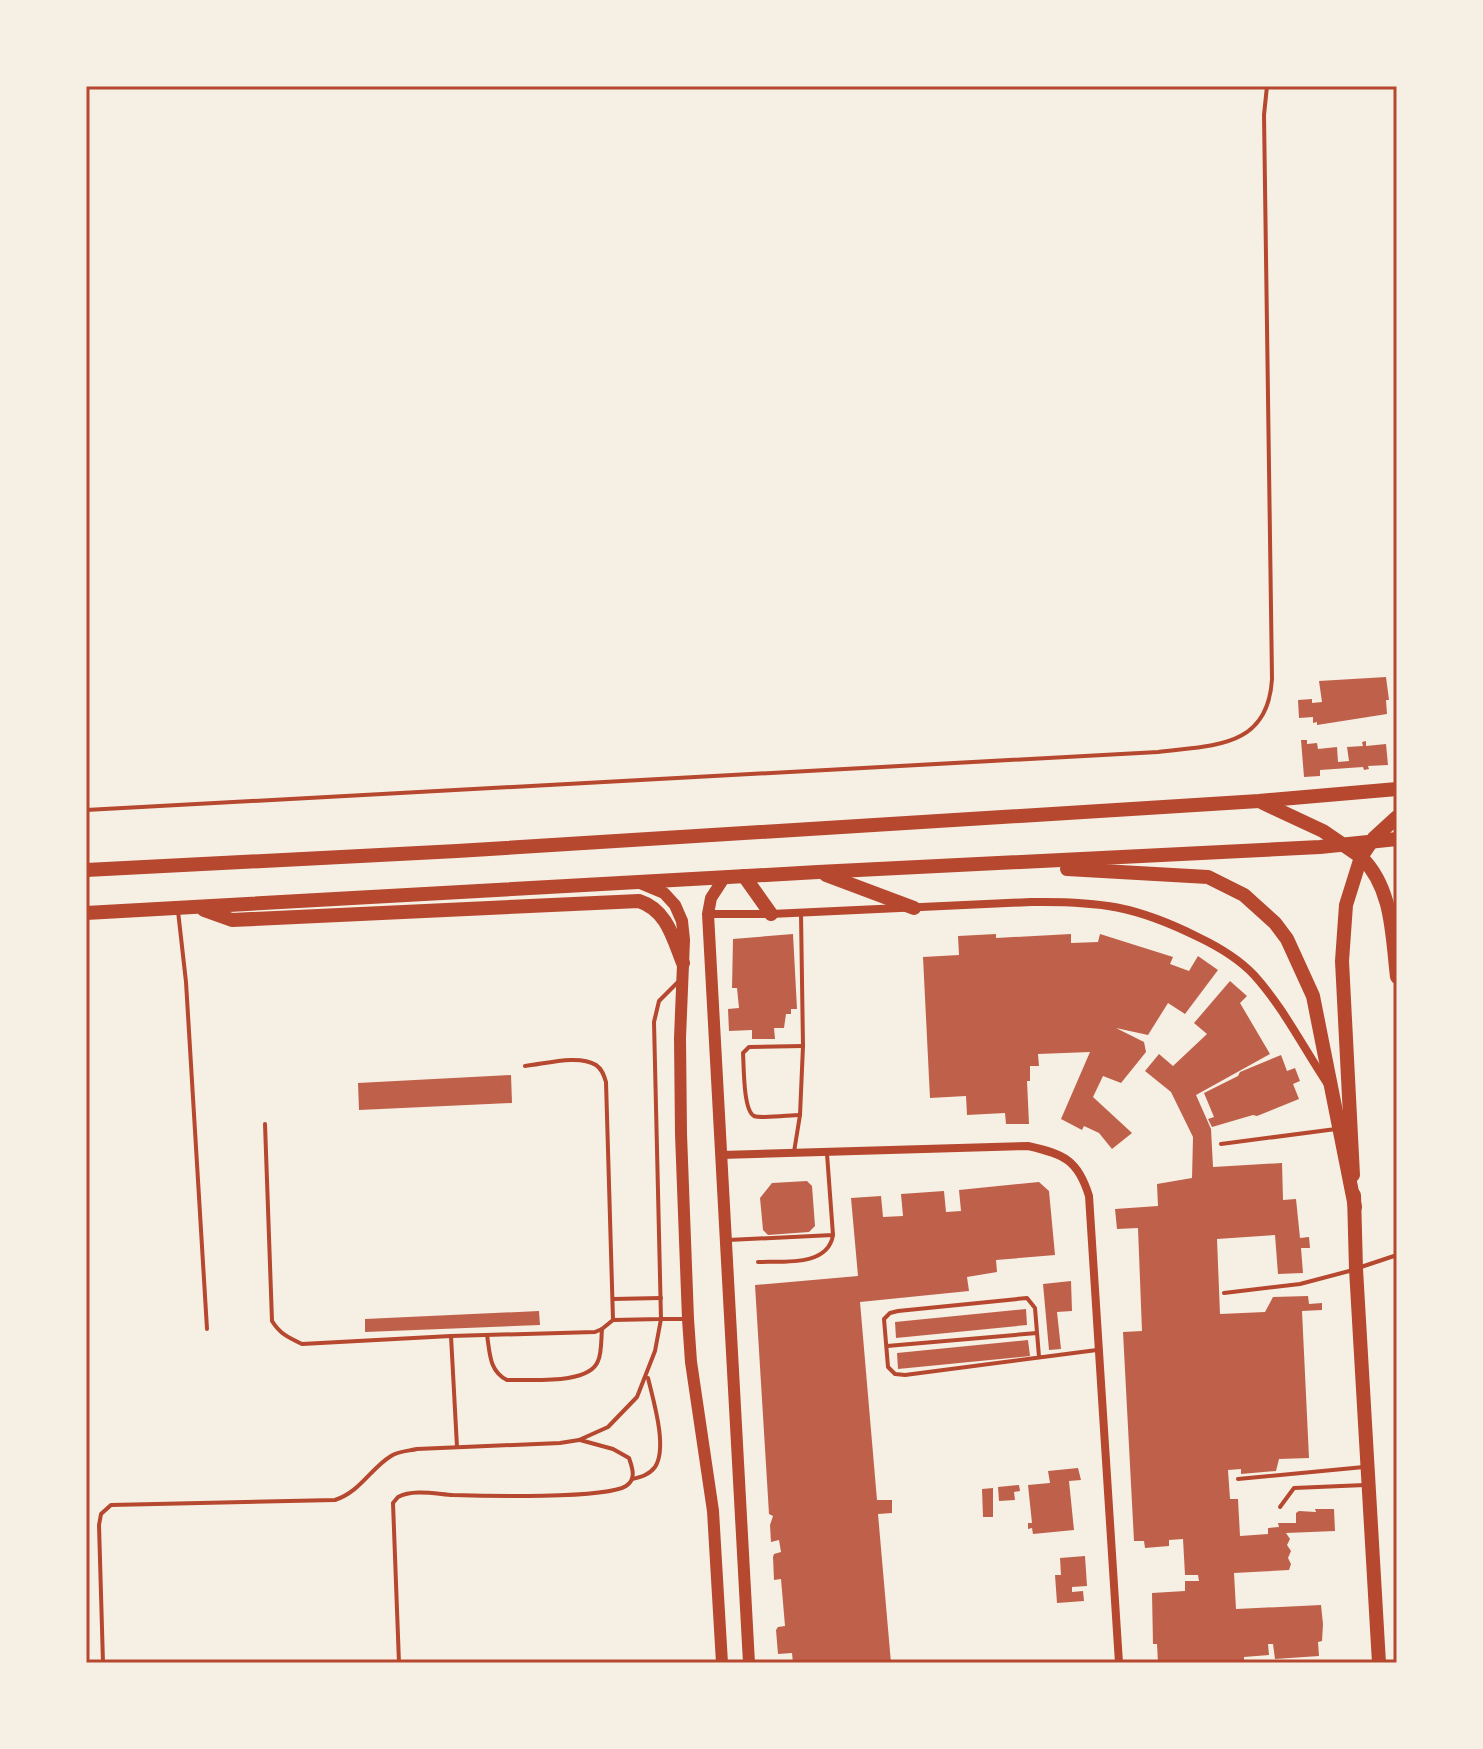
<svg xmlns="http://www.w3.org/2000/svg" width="1483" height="1749" font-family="'IBM Plex Sans',sans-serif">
<rect width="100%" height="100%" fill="#f6efe4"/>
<g fill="#bf614a">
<polygon points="1386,677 1389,700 1386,700 1387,714 1317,725 1317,722 1313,723 1313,717 1299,718 1298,700 1312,699 1312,703 1322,702 1319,681"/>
<polygon points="1301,740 1307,740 1307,744 1317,743 1318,749 1337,747 1338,762 1349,761 1347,747 1363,746 1362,742 1366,741 1366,746 1386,744 1388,765 1368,766 1369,769 1364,770 1363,767 1320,770 1320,776 1304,777"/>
<polygon points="793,934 797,1009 791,1009 791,1014 786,1014 784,1028 774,1028 775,1039 752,1039 752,1030 729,1031 728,1009 739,1008 737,988 732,988 733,939"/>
<polygon points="996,934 996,938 1071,934 1071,943 1098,942 1100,934 1173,957 1170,964 1189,971 1198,956 1218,970 1185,1014 1168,1003 1148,1035 1116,1028 1144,1042 1146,1052 1121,1083 1103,1076 1093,1097 1132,1133 1112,1149 1099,1133 1084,1126 1082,1130 1061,1119 1090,1052 1038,1054 1039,1066 1030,1066 1030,1081 1027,1081 1029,1124 1006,1124 1005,1113 967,1115 966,1096 930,1098 923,957 959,955 958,936"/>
<polygon points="1230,981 1247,996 1240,1003 1270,1054 1196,1095 1211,1129 1213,1167 1282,1163 1283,1200 1296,1199 1300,1238 1309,1237 1310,1248 1301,1248 1303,1273 1278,1274 1275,1235 1217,1239 1220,1314 1265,1312 1273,1297 1308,1296 1309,1304 1322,1303 1322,1310 1302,1311 1309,1458 1279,1459 1276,1471 1241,1474 1241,1469 1228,1470 1230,1499 1238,1499 1240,1536 1268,1534 1268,1528 1279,1527 1278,1523 1296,1523 1296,1513 1299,1511 1316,1512 1315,1509 1334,1509 1335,1531 1286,1533 1290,1539 1287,1545 1291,1551 1288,1558 1291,1564 1289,1570 1234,1573 1236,1609 1321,1605 1323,1624 1322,1641 1318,1642 1319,1656 1275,1659 1273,1644 1268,1644 1269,1655 1244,1657 1244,1663 1158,1663 1157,1644 1153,1644 1152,1593 1185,1591 1185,1581 1199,1581 1198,1575 1185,1575 1183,1539 1169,1540 1169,1546 1145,1548 1144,1541 1134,1541 1123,1332 1142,1331 1138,1228 1117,1229 1115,1209 1158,1206 1157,1184 1192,1178 1193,1137 1171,1092 1145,1071 1159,1054 1173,1066 1207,1034 1194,1023"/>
<polygon points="1281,1055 1287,1071 1295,1068 1300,1081 1293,1084 1299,1099 1257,1116 1253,1115 1212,1127 1208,1119 1214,1117 1204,1093 1238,1076 1240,1072"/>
<polygon points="511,1075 512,1103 359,1110 358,1083"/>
<polygon points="807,1181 812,1186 815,1226 809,1232 768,1235 763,1230 760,1198 772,1183"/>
<polygon points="1039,1182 1049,1191 1055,1255 996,1260 997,1272 967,1277 969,1291 860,1302 877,1500 892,1500 892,1513 878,1514 891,1663 793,1663 792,1653 778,1654 776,1630 778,1627 785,1626 781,1579 774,1580 773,1557 774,1554 781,1552 779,1540 771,1542 770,1525 773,1516 769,1514 755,1285 858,1276 851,1198 881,1196 883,1217 903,1216 901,1194 944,1191 946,1212 961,1211 959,1190"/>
<polygon points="1071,1281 1072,1311 1057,1312 1061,1349 1049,1350 1043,1284"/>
<polygon points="1026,1309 1027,1325 896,1338 895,1322"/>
<polygon points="539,1311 540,1325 365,1332 365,1319"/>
<polygon points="1028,1340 1030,1356 898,1369 897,1353"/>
<polygon points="1078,1468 1081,1480 1069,1481 1074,1530 1033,1534 1032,1528 1028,1529 1028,1523 1032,1523 1028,1485 1050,1483 1048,1471"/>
<polygon points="1019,1485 1020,1491 1014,1492 1015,1500 999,1501 998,1487"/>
<polygon points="993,1488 993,1517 983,1517 982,1489"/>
<polygon points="1085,1556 1087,1586 1072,1587 1072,1592 1083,1591 1084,1601 1057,1603 1055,1575 1061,1575 1060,1558"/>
</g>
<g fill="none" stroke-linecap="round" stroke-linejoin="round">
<g stroke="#b5482f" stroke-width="4">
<path d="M 86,810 L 1158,752 C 1212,745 1268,749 1272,679 L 1264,115 L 1267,86"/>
<polyline points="178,911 186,982 207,1329"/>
<path d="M 800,1115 C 790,1115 763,1119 754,1116 C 743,1110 744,1066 743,1053 L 749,1047 L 803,1046"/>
<path d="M 265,1124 L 272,1321 C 280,1334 289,1338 302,1344 L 451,1336 L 457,1447"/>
<polyline points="1221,1144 1336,1129"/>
<polyline points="794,1152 800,1115 803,1046 801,914"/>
<polyline points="728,1240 833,1235 827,1154"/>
<path d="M 758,1262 C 783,1261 828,1267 833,1235"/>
<polyline points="1361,1267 1397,1255"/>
<polyline points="1224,1293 1300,1284 1353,1270"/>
<polyline points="613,1299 661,1298"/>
<polyline points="613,1320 661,1319 654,1022 659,1001 678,982"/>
<path d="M 487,1335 C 490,1353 489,1371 507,1380 C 531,1379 589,1385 598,1361 C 602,1352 601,1339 602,1329"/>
<path d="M 451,1336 L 595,1332 L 602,1329 L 613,1320 L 606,1082 C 604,1075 602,1069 596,1065 C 578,1054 545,1064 525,1066"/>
<polyline points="887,1346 1037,1333"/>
<polyline points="1039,1357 1035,1308 1027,1298 898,1311 890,1313 884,1319 888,1367 895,1374 905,1375 1097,1350"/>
<path d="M 632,1479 C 641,1477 649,1475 655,1467 C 668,1448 653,1399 648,1378"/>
<polyline points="1238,1479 1364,1467"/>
<polyline points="1280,1507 1294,1488 1365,1485"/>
<path d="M 103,1663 L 99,1525 L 101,1514 L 111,1505 L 335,1500 C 360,1492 370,1469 391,1456 C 399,1451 408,1451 417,1449 L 560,1443 L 579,1440 L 608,1427 L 637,1397 L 655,1351 L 661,1319 L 685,1319"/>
<path d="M 399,1663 L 393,1503 L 398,1497 C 413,1489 436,1494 453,1495 C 483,1496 606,1499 626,1486 C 637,1479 632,1467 629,1458 L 613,1449 L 580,1440"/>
</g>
<g stroke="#b5482f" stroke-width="8">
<path d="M 708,914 L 771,914 L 1031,902 C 1100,901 1136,906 1198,937 C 1219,947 1238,958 1254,975 C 1283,1007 1303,1047 1327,1083"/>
<path d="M 721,1155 L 1028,1146 C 1064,1154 1078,1160 1089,1196 L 1119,1663"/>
</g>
<g stroke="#b5482f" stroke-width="12">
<polyline points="724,878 711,898 708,914 749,1663"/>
<polyline points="640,883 664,893 675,905 682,921 684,940 680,1038 681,1134 688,1319 691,1362 713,1511 722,1663"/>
</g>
<g stroke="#b5482f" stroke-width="14">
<path d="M 1353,1175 L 1342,961 L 1346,905 L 1361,857 C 1393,888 1392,936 1397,977"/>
<polyline points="1354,1195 1356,1269 1379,1663"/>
</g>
<g stroke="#b5482f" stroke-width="14">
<polyline points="1263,803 1323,831 1361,857 1374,838 1397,817"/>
<polyline points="1067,869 1208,877 1244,895 1275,923 1287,939 1313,996 1355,1207"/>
<polyline points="86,870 457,851 1259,801 1397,789"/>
<polyline points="826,875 914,908"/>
<polyline points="744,876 771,914"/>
<path d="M 204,910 L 232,920 L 639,901 C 667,910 673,938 683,963"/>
<polyline points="86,913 818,872 1320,847 1397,839"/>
</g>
</g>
<rect width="1483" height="1749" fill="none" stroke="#f6efe4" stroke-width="176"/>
<rect x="88" y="88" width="1307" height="1573" fill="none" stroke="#b5482f" stroke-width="3"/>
</svg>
